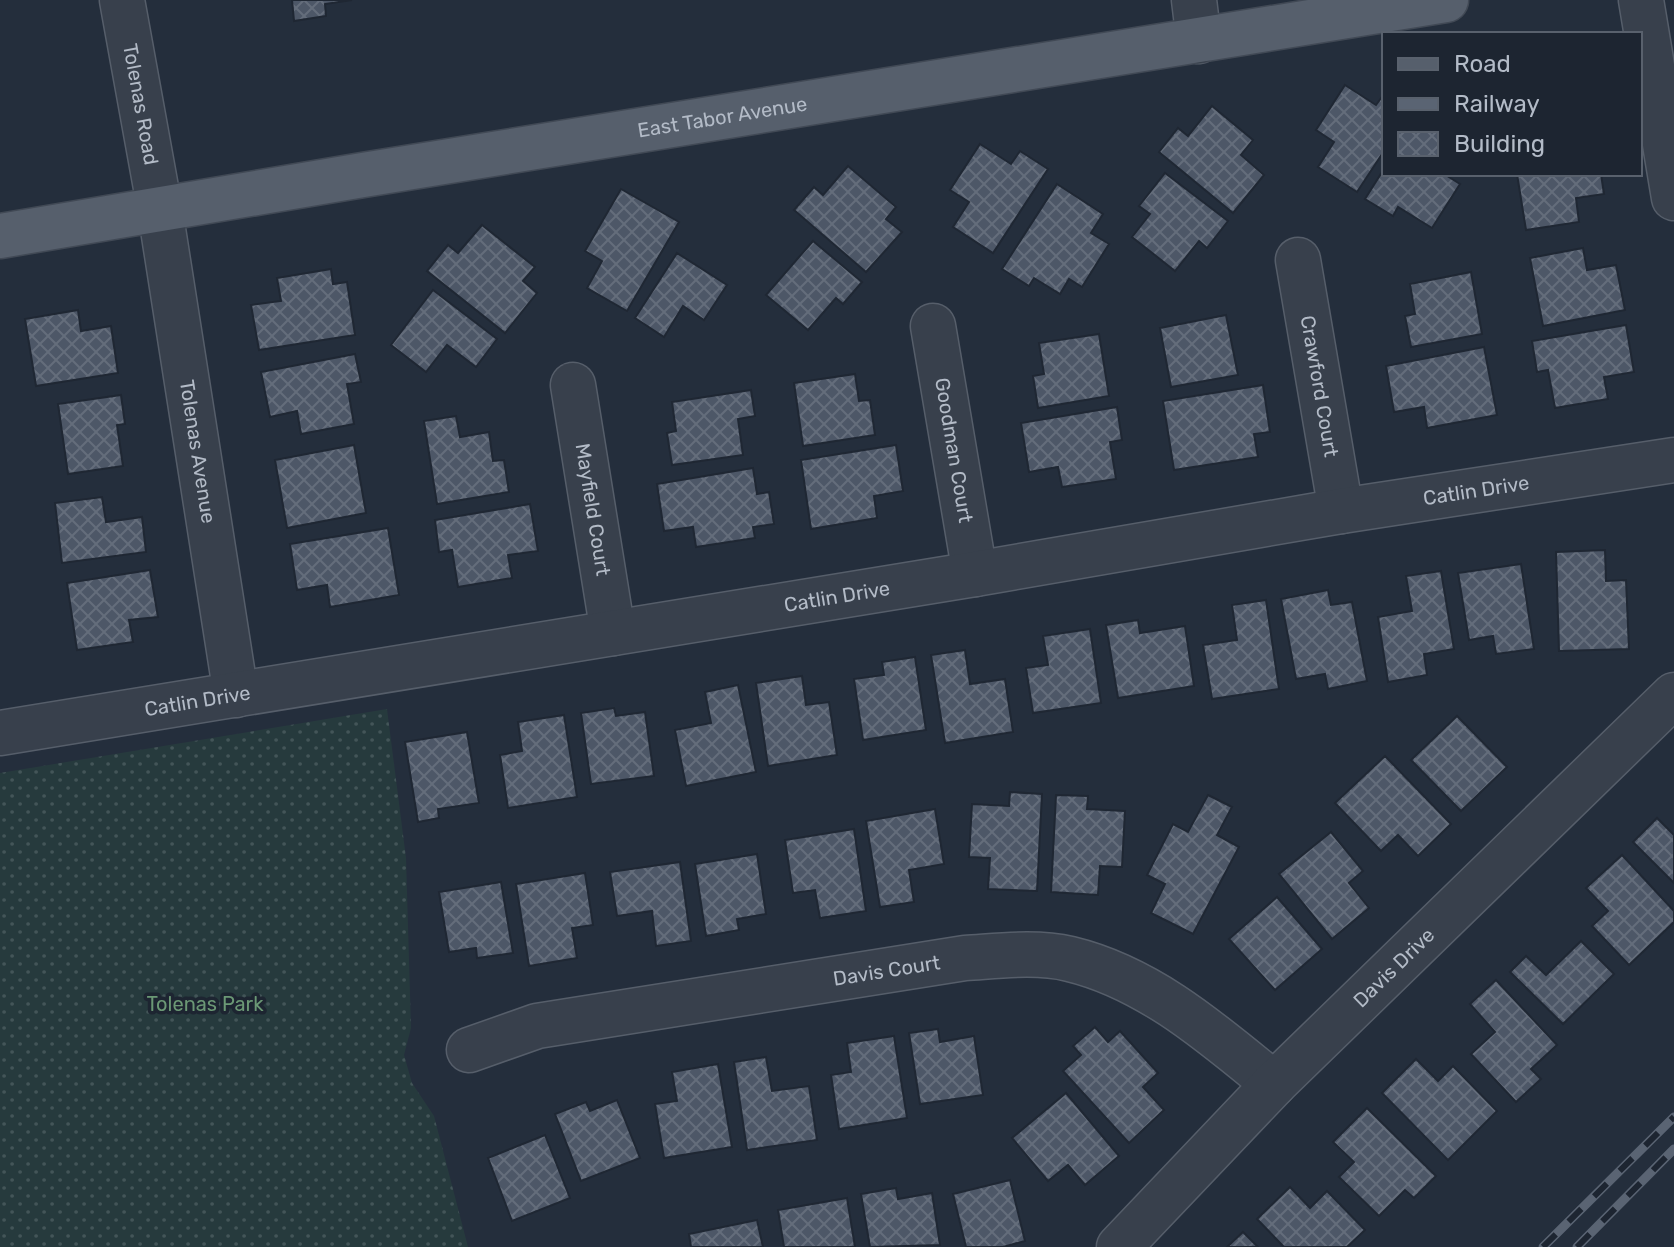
<svg xmlns="http://www.w3.org/2000/svg" width="1674" height="1247" font-family="Rubik,sans-serif">
<defs>
<pattern id="grass-dots" width="8" height="8" patternUnits="userSpaceOnUse" patternTransform="scale(2)"><rect width="8" height="8" fill="#263a3d"/><path d="M2 2h.1M6 6h.1" fill="none" stroke="#435558" stroke-width="1.8" stroke-linecap="round"/></pattern>
<pattern id="building-cross-hatch" width="8" height="8" patternUnits="userSpaceOnUse" patternTransform="scale(2)"><rect width="8" height="8" fill="#4d5767"/><path d="M0 0l8 8M0 8l8-8" fill="none" stroke="#646d7b"/></pattern>
</defs>
<rect width="100%" height="100%" fill="#242e3c"/>
<polygon fill="url(#grass-dots)" points="387,709 406,858 411,1028 404,1055 412,1083 434,1116 468,1247 0,1247 0,773"/>
<g fill="url(#building-cross-hatch)" stroke="#1f2733" stroke-width="2">
<polygon points="292,0 352,0 325,4 326,16 294,21"/>
<polygon points="1345,85 1376,105 1384,94 1384,151 1357,192 1318,167 1334,142 1316,130"/>
<polygon points="1212,106 1253,140 1241,155 1264,175 1233,213 1159,152 1178,128 1188,136"/>
<polygon points="980,144 1011,164 1020,151 1048,169 993,253 953,227 969,202 950,190"/>
<polygon points="848,166 896,207 886,219 902,232 866,272 794,210 814,187 823,195"/>
<polygon points="1384,169 1384,174 1444,174 1460,184 1432,228 1398,207 1393,216 1365,199"/>
<polygon points="1165,173 1228,221 1207,248 1199,241 1175,271 1132,237 1150,214 1139,206"/>
<polygon points="1517,174 1601,174 1604,194 1576,198 1579,222 1526,230"/>
<polygon points="1057,184 1103,214 1091,233 1109,244 1082,287 1069,279 1060,294 1034,278 1029,286 1002,269"/>
<polygon points="621,189 679,222 627,311 587,288 602,261 585,251"/>
<polygon points="482,225 535,267 523,281 537,293 505,333 427,271 448,245 458,253"/>
<polygon points="813,241 862,282 843,304 836,298 808,330 766,295"/>
<polygon points="1583,248 1587,270 1616,265 1625,310 1543,326 1530,258"/>
<polygon points="677,253 727,285 704,320 683,306 664,337 635,318"/>
<polygon points="331,269 333,284 347,282 355,335 259,350 251,305 281,301 277,278"/>
<polygon points="1471,272 1482,334 1411,347 1405,316 1415,314 1410,284"/>
<polygon points="433,290 497,339 476,367 447,345 426,372 391,345"/>
<polygon points="78,310 81,331 111,326 118,373 36,386 25,319"/>
<polygon points="1226,315 1238,375 1171,387 1160,328"/>
<polygon points="1626,325 1634,372 1604,377 1608,399 1555,408 1548,370 1537,372 1532,341"/>
<polygon points="1099,334 1109,396 1038,408 1033,376 1044,374 1039,343"/>
<polygon points="1484,347 1497,415 1427,428 1424,407 1394,412 1386,366"/>
<polygon points="355,354 361,382 347,384 354,424 301,434 297,411 270,417 261,372"/>
<polygon points="855,374 859,401 870,400 875,435 803,446 794,383"/>
<polygon points="1263,385 1270,432 1254,434 1258,457 1174,470 1163,401"/>
<polygon points="751,390 755,416 738,419 743,455 672,465 667,433 676,431 672,402"/>
<polygon points="121,395 125,424 117,425 123,466 68,474 58,404"/>
<polygon points="1117,407 1122,440 1110,442 1116,479 1062,487 1058,467 1029,472 1021,423"/>
<polygon points="456,416 460,437 489,432 493,461 504,460 509,492 437,504 424,421"/>
<polygon points="354,445 366,513 287,528 275,460"/>
<polygon points="896,445 903,491 874,496 877,518 811,529 801,460"/>
<polygon points="753,468 757,494 769,492 774,524 753,527 755,538 696,547 693,527 664,531 657,484"/>
<polygon points="102,497 106,522 142,517 146,552 62,563 55,503"/>
<polygon points="530,504 538,551 508,555 512,578 458,587 452,550 439,552 435,520"/>
<polygon points="388,528 399,595 330,607 327,585 297,590 290,544"/>
<polygon points="1605,550 1606,581 1626,580 1629,649 1559,651 1556,552"/>
<polygon points="1521,564 1534,649 1496,654 1493,636 1469,640 1458,573"/>
<polygon points="150,570 158,617 129,620 133,642 77,650 67,583"/>
<polygon points="1441,571 1454,649 1424,654 1427,675 1388,682 1378,617 1412,611 1406,576"/>
<polygon points="1328,590 1331,605 1352,602 1367,681 1328,689 1325,674 1296,679 1281,599"/>
<polygon points="1266,600 1279,689 1212,699 1203,645 1237,640 1232,605"/>
<polygon points="1138,620 1140,633 1185,626 1194,686 1118,698 1106,625"/>
<polygon points="1090,629 1101,703 1033,713 1026,668 1048,665 1043,636"/>
<polygon points="965,650 970,684 1005,679 1013,732 945,743 931,655"/>
<polygon points="915,657 926,730 863,740 854,679 884,675 882,662"/>
<polygon points="802,676 806,705 829,702 837,755 768,766 756,683"/>
<polygon points="738,685 756,772 686,786 675,730 711,723 705,692"/>
<polygon points="614,708 616,716 645,712 654,776 591,784 581,713"/>
<polygon points="564,715 577,797 508,808 500,755 522,751 518,722"/>
<polygon points="1457,716 1507,767 1461,811 1411,760"/>
<polygon points="467,732 479,803 438,809 439,818 418,822 405,742"/>
<polygon points="1385,756 1451,824 1418,856 1398,835 1381,851 1335,803"/>
<polygon points="1010,792 1042,794 1037,891 988,889 990,858 969,857 972,804 1009,806"/>
<polygon points="1056,795 1088,796 1087,809 1125,811 1122,867 1100,866 1098,895 1051,892"/>
<polygon points="1208,795 1232,807 1217,835 1239,847 1193,934 1151,913 1165,884 1147,875 1173,824 1188,832"/>
<polygon points="935,809 944,864 909,870 914,902 880,907 866,821"/>
<polygon points="1657,818 1674,835 1674,883 1633,842"/>
<polygon points="854,829 866,911 820,918 815,890 793,893 785,840"/>
<polygon points="1331,832 1363,871 1349,883 1369,908 1332,939 1279,874"/>
<polygon points="757,854 766,914 737,919 739,930 706,936 695,864"/>
<polygon points="1622,855 1674,911 1674,922 1629,965 1592,926 1608,911 1586,888"/>
<polygon points="680,862 691,941 656,946 652,911 617,916 610,872"/>
<polygon points="585,873 593,925 572,928 577,958 529,966 516,884"/>
<polygon points="501,882 513,953 477,958 476,948 449,952 439,892"/>
<polygon points="1277,897 1322,949 1275,990 1229,939"/>
<polygon points="1581,941 1614,974 1563,1024 1510,972 1526,956 1546,975"/>
<polygon points="1496,980 1557,1045 1531,1069 1541,1079 1516,1102 1471,1054 1495,1032 1470,1004"/>
<polygon points="1095,1027 1108,1042 1120,1031 1158,1073 1143,1087 1164,1110 1129,1143 1063,1071 1081,1055 1073,1046"/>
<polygon points="938,1029 940,1042 974,1036 983,1095 920,1104 909,1033"/>
<polygon points="894,1036 907,1118 839,1129 831,1075 851,1072 847,1043"/>
<polygon points="766,1057 772,1091 809,1086 817,1140 747,1150 734,1062"/>
<polygon points="1416,1059 1438,1081 1453,1066 1497,1111 1448,1160 1382,1093"/>
<polygon points="718,1064 732,1147 664,1158 655,1104 677,1101 672,1072"/>
<polygon points="1066,1093 1119,1156 1085,1185 1068,1165 1048,1181 1012,1138"/>
<polygon points="617,1100 640,1158 581,1181 555,1114 586,1102 590,1111"/>
<polygon points="1367,1108 1436,1176 1414,1198 1405,1190 1379,1216 1339,1177 1354,1162 1333,1142"/>
<polygon points="545,1135 570,1198 512,1221 488,1158"/>
<polygon points="1010,1180 1025,1241 1003,1247 966,1247 953,1194"/>
<polygon points="1290,1187 1310,1208 1327,1191 1365,1230 1347,1247 1284,1247 1257,1219"/>
<polygon points="896,1188 898,1199 932,1193 940,1245 870,1247 861,1194"/>
<polygon points="847,1198 855,1247 784,1247 778,1210"/>
<polygon points="757,1220 763,1247 691,1247 689,1234"/>
<polygon points="1243,1232 1258,1247 1227,1247"/>
</g>
<g fill="none" stroke-linecap="round" stroke-linejoin="round">
<g stroke="#565e6a" stroke-width="47">
<g id="minor">
<path id="s1" d="M 122,0 L 160,210 L 236,695"/>
<polyline points="1194,0 1199,41"/>
<polyline points="1641,0 1674,198"/>
<path id="s2" d="M 1298,260 L 1341,511"/>
<path id="s3" d="M 933,326 L 975,574"/>
<path id="s4" d="M 573,385 L 613,633"/>
<path id="s5" d="M 0,733 L 975,574 L 1341,511 L 1674,460"/>
<path id="s6" d="M 469,1050 L 537,1026 L 965,958 C 999,956 1036,951 1070,959 C 1149,978 1213,1034 1274,1084"/>
<path id="s7" d="M 1119,1247 L 1274,1084 L 1674,695"/>
</g>
</g>
<g stroke="#414955" stroke-width="47">
<g id="major">
<path id="s8" d="M 0,236 L 363,175 L 1446,0"/>
</g>
</g>
<use href="#minor" stroke="#38404c" stroke-width="44"/>
<use href="#major" stroke="#565f6c" stroke-width="44"/>
<g stroke="#5a6473" stroke-width="9">
<g id="rail">
<polyline points="1543,1247 1674,1117"/>
<polyline points="1577,1247 1674,1149"/>
</g>
</g>
<use href="#rail" stroke="#1d2531" stroke-width="6" stroke-dasharray="18" stroke-linecap="butt"/>
</g>
<g text-anchor="middle" dominant-baseline="central" stroke-width="7" stroke-linejoin="round" paint-order="stroke">
<g font-size="20" fill="#b3bbc7" stroke="#1d2531">
<text stroke="none"><textPath href="#s1" startOffset="106">Tolenas Road</textPath></text>
<text stroke="none"><textPath href="#s8" startOffset="732">East Tabor Avenue</textPath></text>
<text stroke="none"><textPath href="#s2" startOffset="128">Crawford Court</textPath></text>
<text stroke="none"><textPath href="#s3" startOffset="126">Goodman Court</textPath></text>
<text stroke="none"><textPath href="#s1" startOffset="458">Tolenas Avenue</textPath></text>
<text stroke="none"><textPath href="#s5" startOffset="1496">Catlin Drive</textPath></text>
<text stroke="none"><textPath href="#s4" startOffset="126">Mayfield Court</textPath></text>
<text stroke="none"><textPath href="#s5" startOffset="848">Catlin Drive</textPath></text>
<text stroke="none"><textPath href="#s5" startOffset="200">Catlin Drive</textPath></text>
<text stroke="none"><textPath href="#s7" startOffset="392">Davis Drive</textPath></text>
<text stroke="none"><textPath href="#s6" startOffset="426">Davis Court</textPath></text>
</g>
<g font-size="20" fill="#6b9875" stroke="#1d2531">
<text x="205" y="1004">Tolenas Park</text>
</g>
</g>
<rect x="1382" y="32" width="260" height="144" fill="#1d2531" stroke="#59616d" stroke-width="2"/>
<rect x="1398" y="58" width="40" height="12" fill="#565f6c" stroke="#59616d" stroke-width="2"/>
<text x="1454" y="72" font-size="24" fill="#b3bbc7">Road</text>
<rect x="1398" y="98" width="40" height="12" fill="#5a6473" stroke="#59616d" stroke-width="2"/>
<text x="1454" y="112" font-size="24" fill="#b3bbc7">Railway</text>
<rect x="1398" y="132" width="40" height="24" fill="url(#building-cross-hatch)" stroke="#59616d" stroke-width="2"/>
<text x="1454" y="152" font-size="24" fill="#b3bbc7">Building</text>
</svg>
